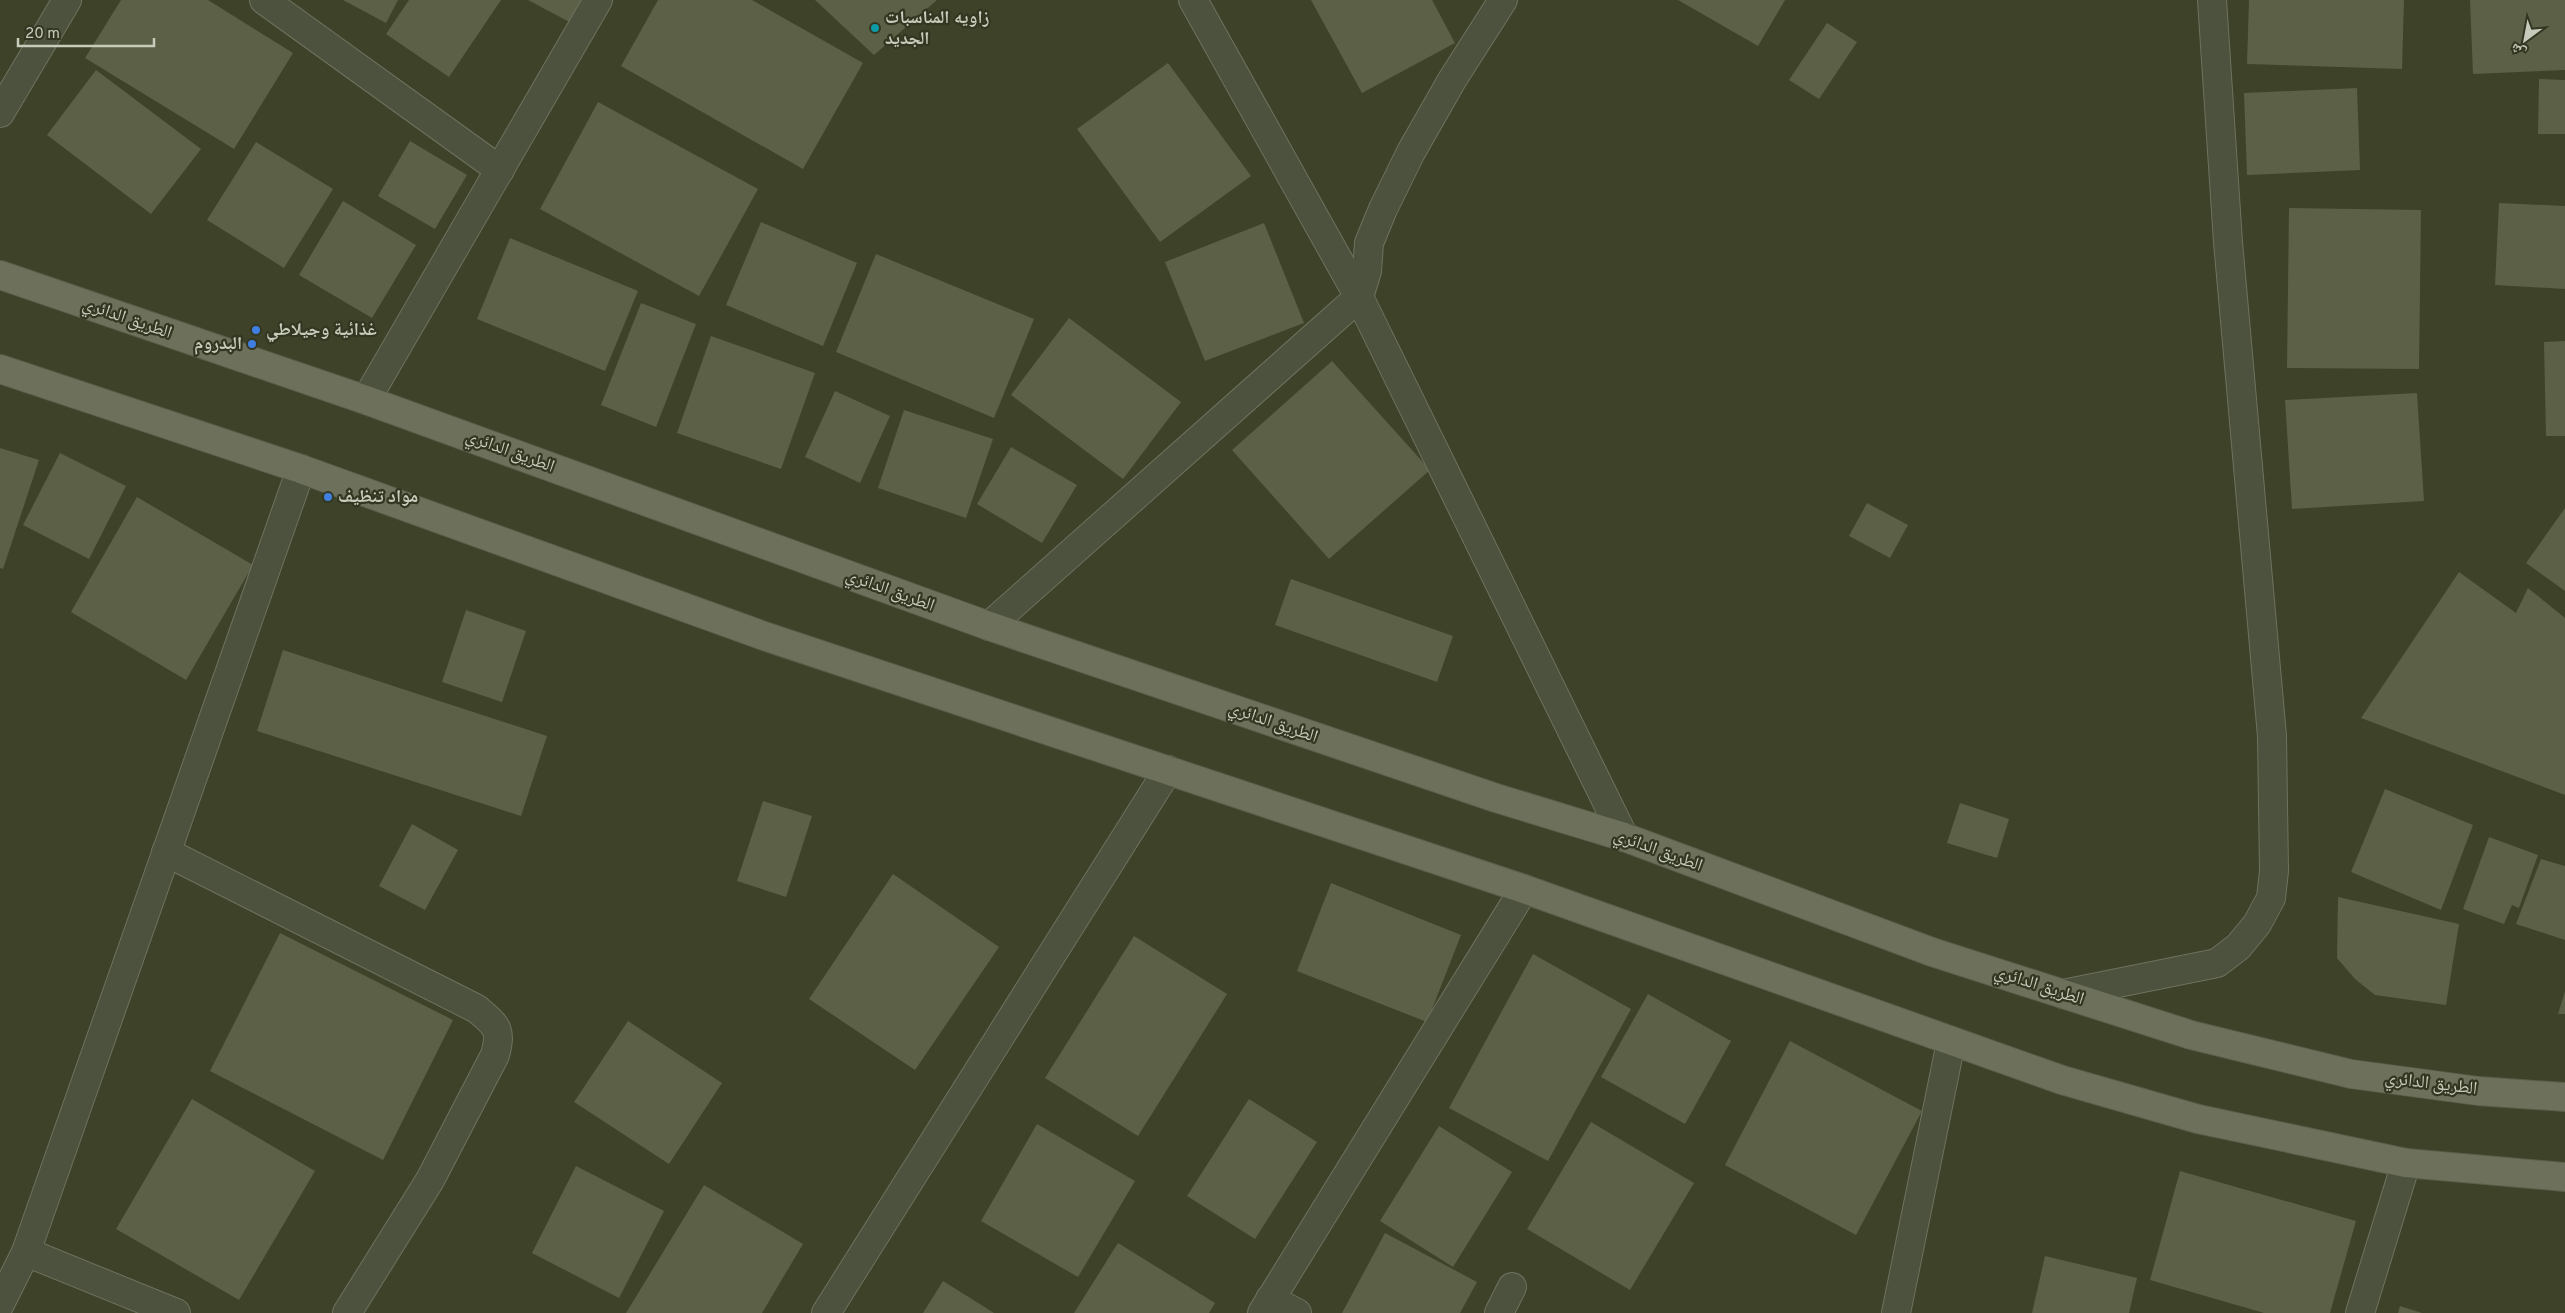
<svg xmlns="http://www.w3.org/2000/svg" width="2565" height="1313" font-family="Overpass,'Noto Naskh Arabic',sans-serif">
<rect width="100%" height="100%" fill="#3d4229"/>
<g fill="#5b6046">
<polygon points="121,0 208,0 293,53 234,149 85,58"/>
<polygon points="343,0 398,0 386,23"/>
<polygon points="409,0 501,0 449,77 386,34"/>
<polygon points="528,0 589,0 575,25"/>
<polygon points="658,0 752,0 863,63 803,169 621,66"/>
<polygon points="815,0 937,0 874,55"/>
<polygon points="1311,0 1432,0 1455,43 1362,93"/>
<polygon points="1678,0 1785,0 1758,46"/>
<polygon points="2249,0 2404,0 2402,69 2247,64"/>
<polygon points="2470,0 2565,0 2565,70 2473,74"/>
<polygon points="1827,23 1857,42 1819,99 1789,80"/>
<polygon points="1168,63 1251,176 1160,242 1077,129"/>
<polygon points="96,70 201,149 151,214 47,135"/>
<polygon points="2539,79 2565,80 2565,134 2538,134"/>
<polygon points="2357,88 2360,170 2247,175 2244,93"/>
<polygon points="598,102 758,189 699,296 540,209"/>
<polygon points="410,141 467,175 435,229 378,196"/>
<polygon points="256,142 333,189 284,268 207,220"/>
<polygon points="343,201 416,245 372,318 299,275"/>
<polygon points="2499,203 2565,206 2565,289 2495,285"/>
<polygon points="2289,208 2421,210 2419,369 2287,368"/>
<polygon points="761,222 857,263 823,346 726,305"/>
<polygon points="1264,223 1304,323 1205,361 1165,262"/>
<polygon points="510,238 638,291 605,371 477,319"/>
<polygon points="876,254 1034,319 994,418 836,352"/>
<polygon points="641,303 696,324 656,427 601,405"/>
<polygon points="1069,318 1181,402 1123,479 1011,395"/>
<polygon points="711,336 815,373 781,469 677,433"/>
<polygon points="2565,341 2565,436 2546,436 2544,342"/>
<polygon points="1332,361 1430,470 1329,559 1232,450"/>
<polygon points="835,391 890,416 860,483 805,457"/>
<polygon points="2417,393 2424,501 2292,509 2285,400"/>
<polygon points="904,410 993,439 966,518 878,488"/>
<polygon points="1011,447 1077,485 1042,543 977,504"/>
<polygon points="0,448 39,460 3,569 0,568"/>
<polygon points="60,453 126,486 89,559 23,525"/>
<polygon points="137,497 253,565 186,680 71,612"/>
<polygon points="1867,503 1908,525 1890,558 1849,536"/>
<polygon points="2565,508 2565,591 2526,563"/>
<polygon points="2459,572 2516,613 2528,588 2565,618 2565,795 2361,718"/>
<polygon points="1291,579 1453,636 1437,682 1275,625"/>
<polygon points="466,610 526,631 502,702 442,682"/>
<polygon points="283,650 547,736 521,816 257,731"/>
<polygon points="2385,789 2473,825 2441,910 2351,872"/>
<polygon points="763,801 812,816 786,897 737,881"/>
<polygon points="1960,803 2009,819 1997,858 1947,843"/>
<polygon points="412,824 458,850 425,910 379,886"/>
<polygon points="2489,837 2538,855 2519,908 2512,905 2504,924 2463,909"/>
<polygon points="2541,859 2565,866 2565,940 2516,924"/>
<polygon points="893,874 999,947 915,1070 809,999"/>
<polygon points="1331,883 1461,935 1427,1022 1297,971"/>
<polygon points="2338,897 2459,924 2446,1005 2375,995 2355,979 2337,958"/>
<polygon points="280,933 453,1020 383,1160 210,1071"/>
<polygon points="1134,936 1227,994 1138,1136 1045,1078"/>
<polygon points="1533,954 1631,1009 1548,1161 1449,1108"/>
<polygon points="2565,991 2565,1014 2558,1014"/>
<polygon points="1648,994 1731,1041 1685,1124 1601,1077"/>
<polygon points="628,1021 722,1083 669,1164 574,1102"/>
<polygon points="1790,1041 1922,1111 1856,1235 1725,1165"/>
<polygon points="192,1099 315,1171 239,1300 116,1229"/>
<polygon points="1249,1099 1317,1142 1255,1239 1187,1196"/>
<polygon points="1591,1122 1694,1183 1630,1290 1527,1229"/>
<polygon points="1037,1124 1135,1181 1078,1277 981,1221"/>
<polygon points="1439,1126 1512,1172 1453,1267 1380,1221"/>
<polygon points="576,1166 664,1211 619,1298 532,1253"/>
<polygon points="2180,1171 2356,1221 2330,1313 2264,1313 2150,1280"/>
<polygon points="704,1185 803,1244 762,1313 626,1313"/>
<polygon points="1385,1233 1477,1282 1460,1313 1342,1313"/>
<polygon points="1118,1243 1215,1303 1209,1313 1074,1313"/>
<polygon points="2045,1256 2137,1278 2129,1313 2032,1313"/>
<polygon points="943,1281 994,1313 923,1313"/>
<polygon points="2400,1306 2422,1313 2398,1313"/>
</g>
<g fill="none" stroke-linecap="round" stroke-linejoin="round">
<g stroke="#6e725f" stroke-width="30">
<g id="street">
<polyline points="264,0 500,170"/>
<polyline points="1193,0 1359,297 1624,837"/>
<polyline points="0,113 67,0"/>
<polyline points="366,400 598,0"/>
<polyline points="989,626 1359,297 1367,271 1369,243 1383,209 1411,152 1452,80 1503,0"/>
<path d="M 166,852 L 477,1009 C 497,1026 502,1029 495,1055 L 430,1180 L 347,1313"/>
<polyline points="2063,994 2217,963 2238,947 2257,924 2271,898 2274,871 2272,736 2228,242 2212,0"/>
<polyline points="26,1252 176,1313"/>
<polyline points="1270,1299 1297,1313"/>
<polyline points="0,1304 26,1252 301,469"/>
<polyline points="826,1313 1168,770"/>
<polyline points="1262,1313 1524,889"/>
<polyline points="1499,1313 1512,1287"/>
<polyline points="1896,1313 1951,1042"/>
<polyline points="2360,1313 2406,1163"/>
</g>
</g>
<g stroke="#5a5e4a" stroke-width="30">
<g id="primary">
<polyline points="0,275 366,400 989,626 1496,798 1624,837 1932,952 2191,1035 2351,1074 2478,1091 2565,1097"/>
<polyline points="0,369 301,469 764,636 1524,889 2062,1080 2198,1119 2406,1163 2565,1177"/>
</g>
</g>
<use href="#street" stroke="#4d523e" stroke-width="28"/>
<use href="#primary" stroke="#6d715c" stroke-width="28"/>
</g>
<circle fill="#0f9aa8" stroke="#333722" stroke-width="2" cx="875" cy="28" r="5"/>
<g fill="#3f7fe0" stroke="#333722" stroke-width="2">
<circle cx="256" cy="330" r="5"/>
<circle cx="252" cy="344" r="5"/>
<circle cx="328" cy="497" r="5"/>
</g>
<g text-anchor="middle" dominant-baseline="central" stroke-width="4.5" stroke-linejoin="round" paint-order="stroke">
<g font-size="18" font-weight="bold" fill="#c7cbbb" stroke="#333722" text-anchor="start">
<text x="885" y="18">زاويه المناسبات<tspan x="885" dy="21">الجديد</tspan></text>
<text x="266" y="330">غذائية وجيلاطي</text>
<text x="242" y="344" text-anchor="end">البدروم</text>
<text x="338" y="497">مواد تنظيف</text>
</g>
<g font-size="18" fill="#c7cbbb" stroke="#333722">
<text transform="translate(127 319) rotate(19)">الطريق الدائري</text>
<text transform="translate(510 452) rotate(20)">الطريق الدائري</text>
<text transform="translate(890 591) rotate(20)">الطريق الدائري</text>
<text transform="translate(1273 723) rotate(19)">الطريق الدائري</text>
<text transform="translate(1658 851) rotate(20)">الطريق الدائري</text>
<text transform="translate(2039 986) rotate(18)">الطريق الدائري</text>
<text transform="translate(2431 1084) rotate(7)">الطريق الدائري</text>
</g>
</g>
<g transform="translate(2525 40) rotate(212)" stroke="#333722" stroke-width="4" paint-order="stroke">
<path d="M0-4L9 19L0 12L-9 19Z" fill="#c7cbbb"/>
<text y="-8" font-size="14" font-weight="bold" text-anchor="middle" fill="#c7cbbb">ش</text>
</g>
<path d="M18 38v8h136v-8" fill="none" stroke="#c7cbbb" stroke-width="2.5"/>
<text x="25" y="38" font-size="15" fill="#c7cbbb" stroke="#333722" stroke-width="4" paint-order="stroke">20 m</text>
</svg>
